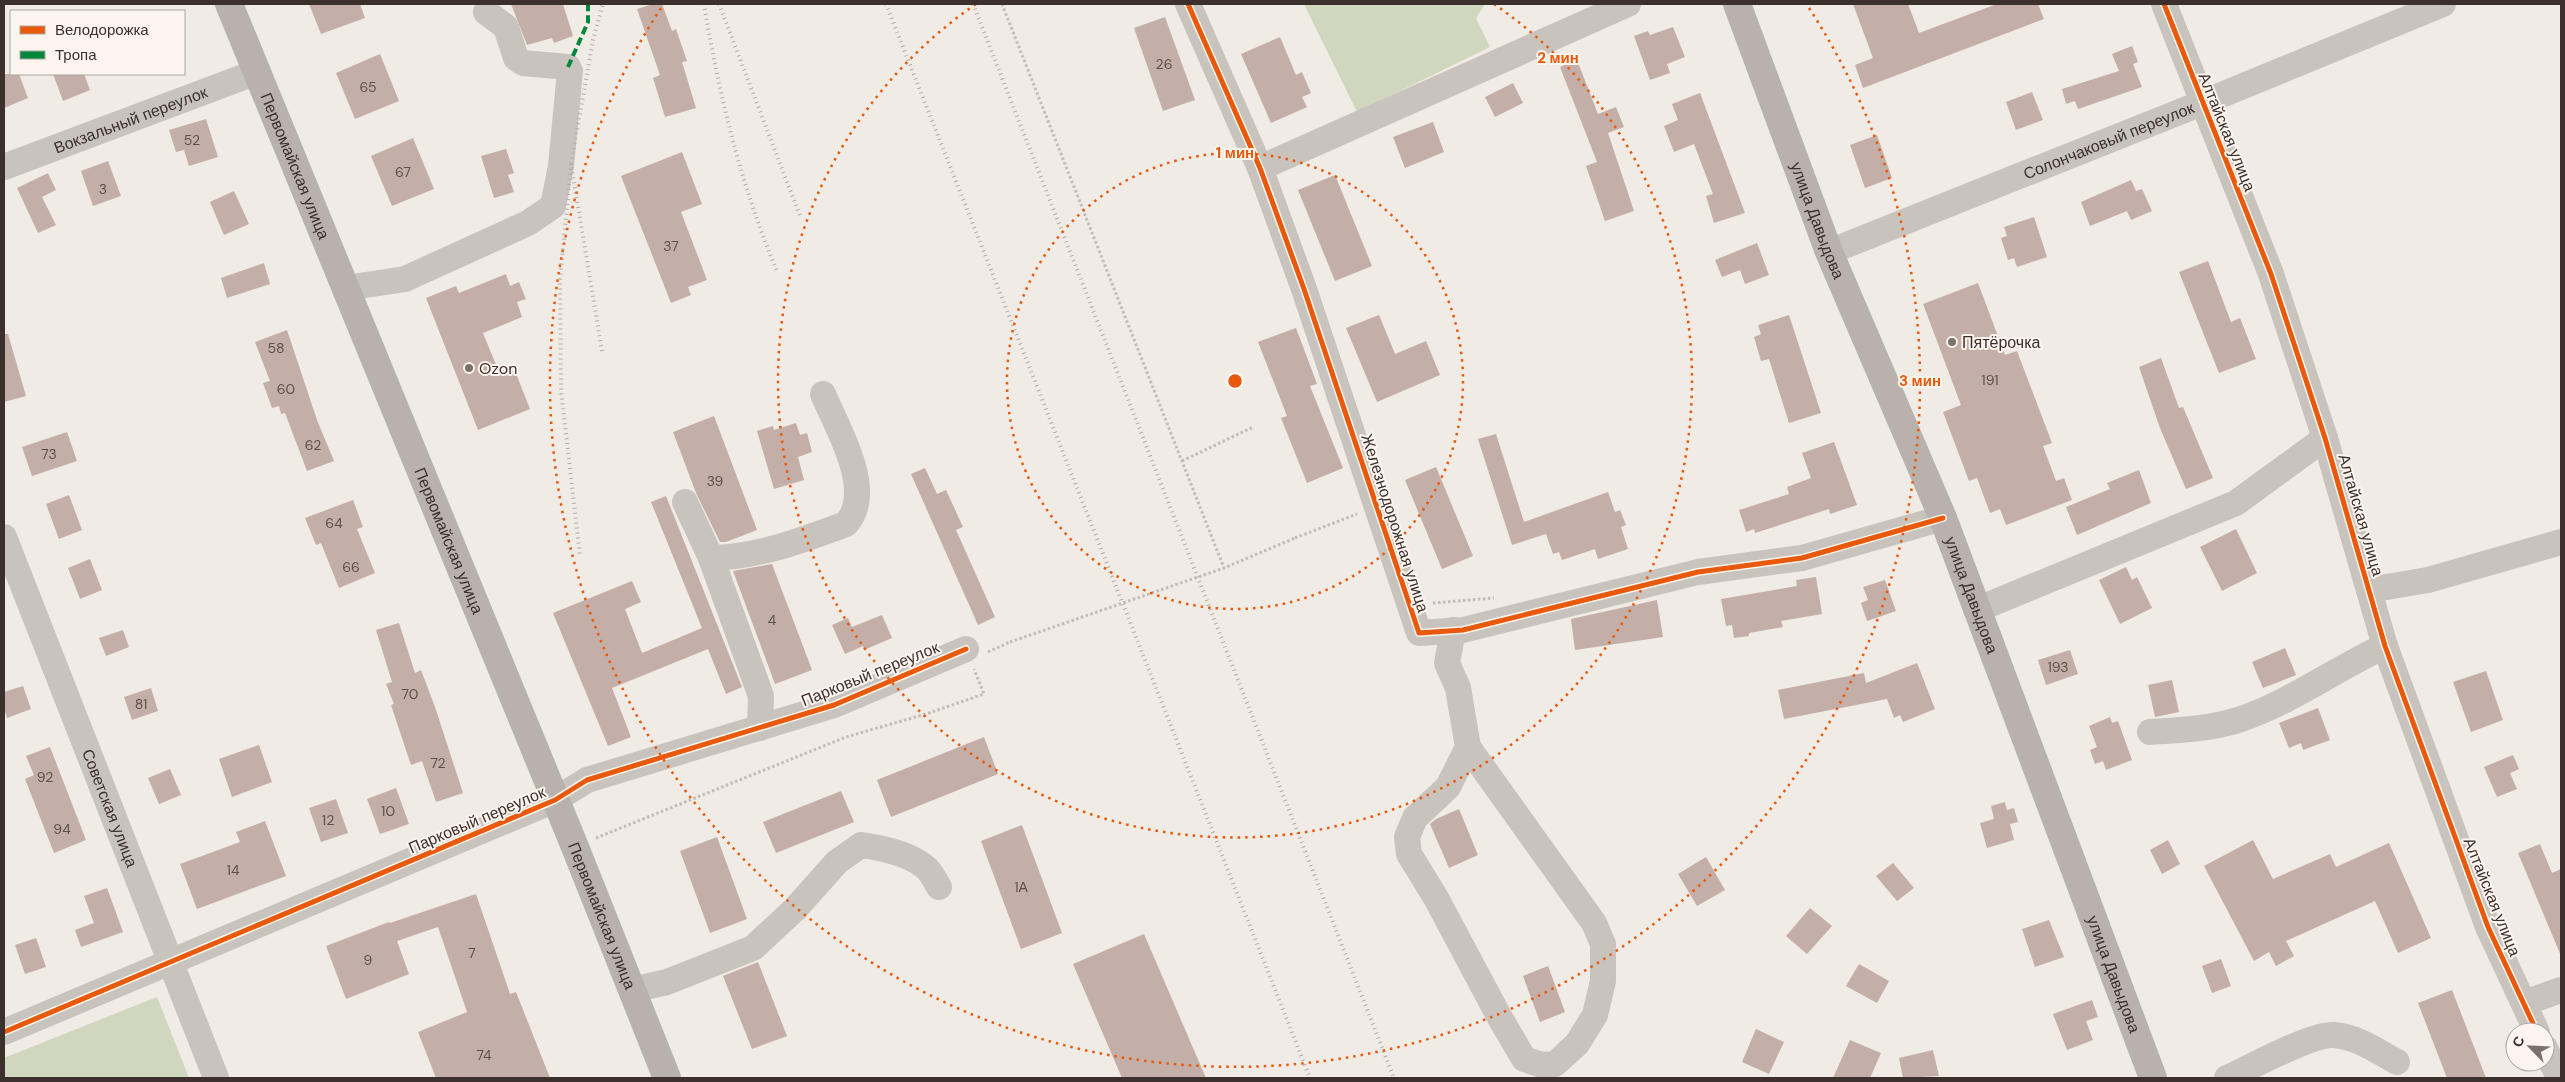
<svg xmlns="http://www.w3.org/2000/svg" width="2565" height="1082" font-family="'DM Sans',sans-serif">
<rect width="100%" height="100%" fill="#f0ebe5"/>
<g fill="#d1d6bf">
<polygon points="1304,4 1485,4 1476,18 1490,47 1357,112"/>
<polygon points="157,997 189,1078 4,1078 4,1058"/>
</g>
<g fill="#c3afa7">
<polygon points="309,4 360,4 365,18 321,34"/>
<polygon points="511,4 563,4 573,36 554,43 552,38 527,45"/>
<polygon points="653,4 662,4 672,31 676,29 687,61 682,62 696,108 665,117 653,78 660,75 637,9"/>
<polygon points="1853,4 1908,4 1919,33 1997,4 2038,4 2044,19 1863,88 1855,65 1873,58"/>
<polygon points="1165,17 1195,100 1163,111 1134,28"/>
<polygon points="1673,27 1685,57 1667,64 1670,73 1650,80 1634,36 1648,31 1650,35"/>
<polygon points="1280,37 1296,75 1302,72 1311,93 1302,97 1307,107 1271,123 1241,54"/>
<polygon points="2132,46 2138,62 2133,64 2142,87 2078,109 2075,101 2066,104 2062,89 2119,71 2112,54"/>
<polygon points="380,54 399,101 355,119 336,73"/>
<polygon points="1577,60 1598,114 1616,107 1624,127 1608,133 1634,211 1605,221 1586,166 1597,162 1560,67"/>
<polygon points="4,74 19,74 28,98 4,108"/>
<polygon points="53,74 84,74 90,90 63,101"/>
<polygon points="1513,83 1523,103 1495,117 1485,97"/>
<polygon points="2032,92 2043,120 2016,130 2006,102"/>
<polygon points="1700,93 1745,213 1714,223 1706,196 1713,194 1694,144 1674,152 1664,126 1678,120 1672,104"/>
<polygon points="206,119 218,157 189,166 184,150 176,152 169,130"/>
<polygon points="1433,122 1444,152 1405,168 1393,137"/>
<polygon points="1877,135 1892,178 1865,188 1850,145"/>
<polygon points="413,138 434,189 392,206 371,156"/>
<polygon points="506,149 514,173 508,175 514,192 494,198 481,156"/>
<polygon points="682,152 702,204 681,212 707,280 688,287 691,295 671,303 621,176"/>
<polygon points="108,161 121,196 93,206 81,171"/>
<polygon points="48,173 56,190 42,197 56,225 38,233 17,188"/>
<polygon points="1335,175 1372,266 1335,281 1298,190"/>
<polygon points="2131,180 2136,191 2142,189 2152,211 2131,220 2127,211 2090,226 2081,202"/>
<polygon points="234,191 249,224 224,235 210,202"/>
<polygon points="2034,217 2047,257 2017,267 2014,258 2008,260 2001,238 2007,236 2004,227"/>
<polygon points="1757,243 1769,275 1745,284 1740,270 1722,277 1715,260"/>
<polygon points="2208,261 2231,322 2240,318 2256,359 2219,373 2179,272"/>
<polygon points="264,263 270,284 227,298 221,278"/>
<polygon points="506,274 510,286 519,282 526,299 517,302 522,317 483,333 499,372 513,366 530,409 478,430 426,298 456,286 459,293"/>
<polygon points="1978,283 2005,355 2017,351 2052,443 2043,446 2056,481 2064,478 2072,500 2006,525 2000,509 1990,513 1977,478 1969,481 1943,412 1961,405 1923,304"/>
<polygon points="1379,315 1395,354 1426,341 1440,375 1377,402 1346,328"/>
<polygon points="1789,315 1821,413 1789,423 1769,359 1761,361 1754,337 1761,334 1758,325"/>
<polygon points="1296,328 1317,384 1310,386 1343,468 1307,483 1281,418 1287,416 1258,342"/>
<polygon points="287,330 317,420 334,461 307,471 285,413 281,414 279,406 272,408 263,383 270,381 255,342"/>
<polygon points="4,334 8,334 26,396 4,402"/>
<polygon points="2161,358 2179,408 2183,407 2213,478 2186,489 2160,428 2139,367"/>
<polygon points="714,416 757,530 726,542 720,542 696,493 673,432"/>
<polygon points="796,423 800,435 807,433 812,452 798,457 804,480 774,489 757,431 773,426 774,430"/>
<polygon points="67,432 77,461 32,476 22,447"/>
<polygon points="1496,434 1524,522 1608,492 1615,512 1620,510 1626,525 1621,527 1628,549 1598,559 1595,549 1562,560 1559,552 1553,554 1546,534 1512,545 1478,439"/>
<polygon points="1834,442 1857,505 1830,514 1829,509 1755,533 1754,529 1746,532 1739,510 1789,494 1787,487 1811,478 1802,453"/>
<polygon points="1436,467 1473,556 1442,569 1405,480"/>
<polygon points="925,468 937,494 946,490 963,527 956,530 995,617 978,625 911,474"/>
<polygon points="2139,470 2151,503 2077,535 2066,507 2110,489 2107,483"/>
<polygon points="69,495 82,530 59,539 46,504"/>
<polygon points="666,496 742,687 726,694 708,649 612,688 631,737 608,746 553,613 632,581 641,602 625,609 642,653 702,628 651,502"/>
<polygon points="353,500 363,527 357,529 375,573 339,588 321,543 316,545 305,518"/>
<polygon points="2236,529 2257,573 2222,591 2200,547"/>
<polygon points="90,559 102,590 80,599 68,568"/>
<polygon points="772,564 812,670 775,684 733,571"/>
<polygon points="2126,567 2132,580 2137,577 2152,608 2120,624 2099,580"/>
<polygon points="1816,577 1822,614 1781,621 1783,627 1749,633 1749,636 1734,638 1732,625 1726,626 1721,599 1797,586 1796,580"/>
<polygon points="1885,580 1896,611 1867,621 1861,603 1868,600 1863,587"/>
<polygon points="1657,600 1663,637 1575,650 1571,619"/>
<polygon points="882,615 892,638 864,650 863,646 845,654 832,625 848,618 852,627"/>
<polygon points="399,623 415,673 421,670 435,707 463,793 436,802 422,761 411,765 391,705 394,704 386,684 392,682 376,630"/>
<polygon points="123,630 129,647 106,656 99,638"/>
<polygon points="2285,648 2296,675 2263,688 2252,662"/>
<polygon points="2070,650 2078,674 2046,685 2038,660"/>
<polygon points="1917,663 1935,709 1903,722 1900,715 1894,718 1887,699 1784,719 1778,690 1864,673 1866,683"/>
<polygon points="2486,671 2503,720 2471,732 2453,682"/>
<polygon points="2172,680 2179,712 2155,717 2148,685"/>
<polygon points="23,686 31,709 7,718 4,708 4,692"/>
<polygon points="151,688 158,711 132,720 124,697"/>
<polygon points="2318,708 2330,740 2303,750 2301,743 2289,748 2279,723"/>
<polygon points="2110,717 2112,723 2118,721 2132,760 2106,770 2103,761 2095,764 2090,750 2097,747 2089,726"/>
<polygon points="984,737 998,774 891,817 877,780"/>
<polygon points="259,745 272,782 232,797 219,759"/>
<polygon points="50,747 86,840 54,853 25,779 34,775 26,756"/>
<polygon points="2513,755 2519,769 2510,773 2517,789 2497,797 2484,767"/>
<polygon points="170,769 181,795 159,804 148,778"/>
<polygon points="396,788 409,824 380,834 367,799"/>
<polygon points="841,791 854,822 776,853 763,822"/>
<polygon points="336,799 348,833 321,842 309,808"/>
<polygon points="2005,802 2007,810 2014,808 2018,822 2010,824 2014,840 1987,848 1980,823 1994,819 1991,806"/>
<polygon points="1459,809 1478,855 1449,868 1430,824 1436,819"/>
<polygon points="265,821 286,876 197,909 180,864 240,842 236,832"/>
<polygon points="1022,825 1062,933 1021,949 981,841"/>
<polygon points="717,837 747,919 710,933 680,851"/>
<polygon points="2168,840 2180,864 2162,874 2150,850"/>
<polygon points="2253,840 2273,879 2330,854 2336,867 2389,843 2431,938 2398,953 2375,901 2286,941 2294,956 2276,966 2269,952 2254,961 2204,866"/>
<polygon points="2540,844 2552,873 2561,869 2561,956 2518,853"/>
<polygon points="1706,857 1725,890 1697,906 1678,874"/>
<polygon points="1893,863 1914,888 1897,901 1876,876"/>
<polygon points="107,888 123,932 81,947 75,930 94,923 84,896"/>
<polygon points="476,894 510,994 516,992 550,1078 436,1078 418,1032 467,1012 438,927 397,941 409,974 346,999 326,946 389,922 390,923"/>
<polygon points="1810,908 1832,926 1807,954 1786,936"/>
<polygon points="2049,920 2064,957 2035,967 2022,929"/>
<polygon points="1144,934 1206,1078 1122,1078 1073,964"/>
<polygon points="36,938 46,967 25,974 15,945"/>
<polygon points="2221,959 2231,986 2212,993 2202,966"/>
<polygon points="758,962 787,1036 752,1049 723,976"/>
<polygon points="1859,964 1889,981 1877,1003 1846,986"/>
<polygon points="1548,966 1565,1012 1540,1022 1523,976"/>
<polygon points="2452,990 2486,1078 2447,1078 2418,1003"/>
<polygon points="2092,1000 2098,1017 2086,1021 2093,1040 2067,1050 2053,1014"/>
<polygon points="1756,1029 1784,1042 1769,1074 1742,1062"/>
<polygon points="1850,1040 1881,1053 1870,1078 1833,1078"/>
<polygon points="1933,1050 1939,1076 1903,1078 1899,1058"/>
</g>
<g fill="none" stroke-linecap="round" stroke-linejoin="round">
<g stroke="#c2bbb6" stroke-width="3" stroke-dasharray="2.5 2.5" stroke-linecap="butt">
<polyline points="1002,4 1224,568"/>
<polyline points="1182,461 1253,427"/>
<polyline points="1295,538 1357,514"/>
<polyline points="1433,603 1494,598"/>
<polyline points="988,652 1010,642"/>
<polyline points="596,838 846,737 926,714 984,694 974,669"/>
</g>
<g stroke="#c9c3be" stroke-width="26">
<polyline points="1188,4 1260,168 1304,289 1419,633 1463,630 1698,572 1802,558 1943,518"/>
<polyline points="2164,4 2271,274 2325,438 2385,646 2488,927 2537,1032"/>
<path id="s1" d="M 4,167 L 257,72"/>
<polyline points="1260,168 1628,4"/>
<path id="s2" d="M 1829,252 L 2202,103 L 2443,4"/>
<polyline points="346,288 405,279 528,223 553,206 561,166 570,71 568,67 523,63 516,58 506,27 486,12"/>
<polyline points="685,502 711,558 761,696 760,728"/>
<path id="s3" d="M 4,537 L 216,1078"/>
<path d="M 711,558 C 758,557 803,540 846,524 C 876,491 837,428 823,394"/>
<polyline points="2369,590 2428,580 2561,542"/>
<polyline points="1976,610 2236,503 2325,438"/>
<polyline points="1453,630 1447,663 1458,688 1468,747 1594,923 1603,944 1603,981 1595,1015 1577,1044 1555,1064 1542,1065 1524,1059 1500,1018 1436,898 1409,854 1407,837 1415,818 1448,787 1468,747"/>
<path d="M 2150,732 C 2180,730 2209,729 2238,720 C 2290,703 2335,669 2385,646"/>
<path d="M 632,990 L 667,982 L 753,948 L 795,909 L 837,862 L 861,845 C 882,848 908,853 925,867 C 931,871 935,881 939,887"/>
<polyline points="2524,1003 2561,990"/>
<polyline points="4,1032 555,800 587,780 834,705 966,649"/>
<polyline points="2545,1048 2559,1078"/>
<path d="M 2227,1078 C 2250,1068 2312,1033 2334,1035 C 2358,1037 2377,1051 2397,1062"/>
</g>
<g stroke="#b8b1ad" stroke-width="28">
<path id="s4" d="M 229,4 L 575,847 L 667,1078"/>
<path id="s5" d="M 1737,4 L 1829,252 L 1943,518 L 2153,1078"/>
</g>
<g stroke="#b1aca8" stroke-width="4" stroke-dasharray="1 4" stroke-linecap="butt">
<path d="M 704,4 C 719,95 741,186 777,271"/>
<polyline points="719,4 800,216"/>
<polyline points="886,4 1310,1078"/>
<polyline points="973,4 1394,1078"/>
<polyline points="571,164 560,280 561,390 580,556"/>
<polyline points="602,351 571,164 593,40 603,4"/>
</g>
<polyline stroke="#c2bbb6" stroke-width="3" stroke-dasharray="2.5 2.5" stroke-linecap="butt" points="1010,642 1224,568 1295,538"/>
<polyline stroke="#00873e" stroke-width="4" stroke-dasharray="8 4" stroke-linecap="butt" points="568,67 588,22 588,4"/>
<g stroke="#fbf5ee" stroke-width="8">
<g id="cycleway">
<polyline points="1188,4 1260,168 1304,289 1419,633 1463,630 1698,572 1802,558 1943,518"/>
<polyline points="2164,4 2271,274 2325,438 2385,646 2488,927 2537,1032"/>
<polyline points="4,1032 555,800 587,780 834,705 966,649"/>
</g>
</g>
<use href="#cycleway" stroke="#e8590c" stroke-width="5"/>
</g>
<g fill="none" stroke="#e8590c" stroke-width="2.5" stroke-dasharray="2.5 5">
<circle cx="1235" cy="381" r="228"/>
<path d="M1494 4A457 457 0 1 1 976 4"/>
<path d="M1809 8A685 685 0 1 1 661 8"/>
</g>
<g fill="#7a716c" stroke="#fbf5ee" stroke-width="2">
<circle cx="1952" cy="342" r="5"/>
<circle cx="469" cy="368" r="5"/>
</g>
<g text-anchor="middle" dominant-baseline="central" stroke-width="4" stroke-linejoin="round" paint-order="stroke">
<g font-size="14" fill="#5d504a">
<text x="1164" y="64">26</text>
<text x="368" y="87">65</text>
<text x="192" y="140">52</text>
<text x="403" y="172">67</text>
<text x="103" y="189">3</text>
<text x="671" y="246">37</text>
<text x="276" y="348">58</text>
<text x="1990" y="380">191</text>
<text x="286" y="389">60</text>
<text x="313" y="445">62</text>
<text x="49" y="454">73</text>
<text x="715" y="481">39</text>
<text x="334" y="523">64</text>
<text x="351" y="567">66</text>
<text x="772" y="620">4</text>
<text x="2058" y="667">193</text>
<text x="410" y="694">70</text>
<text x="141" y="704">81</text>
<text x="438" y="763">72</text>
<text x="45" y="777">92</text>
<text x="388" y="811">10</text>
<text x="328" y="820">12</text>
<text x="62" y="829">94</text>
<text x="233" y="870">14</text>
<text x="1021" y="887">1А</text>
<text x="472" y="953">7</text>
<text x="368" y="960">9</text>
<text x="484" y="1055">74</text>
</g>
<g font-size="16" fill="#3b302b" stroke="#fbf5ee">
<text stroke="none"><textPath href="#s1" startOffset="135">Вокзальный переулок</textPath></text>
<text transform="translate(2227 132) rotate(68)">Алтайская улица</text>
<text stroke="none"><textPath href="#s2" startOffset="301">Солончаковый переулок</textPath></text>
<text stroke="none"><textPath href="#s4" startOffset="175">Первомайская улица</textPath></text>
<text stroke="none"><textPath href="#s5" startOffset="231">улица Давыдова</textPath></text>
<text transform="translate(2361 515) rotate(74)">Алтайская улица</text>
<text transform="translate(1395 523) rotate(72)">Железнодорожная улица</text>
<text stroke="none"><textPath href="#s4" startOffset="580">Первомайская улица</textPath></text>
<text stroke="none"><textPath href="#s5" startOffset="636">улица Давыдова</textPath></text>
<text transform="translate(870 674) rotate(-22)">Парковый переулок</text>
<text stroke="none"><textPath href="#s3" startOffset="291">Советская улица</textPath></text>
<text transform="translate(477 820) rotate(-23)">Парковый переулок</text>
<text transform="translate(2492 897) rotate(68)">Алтайская улица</text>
<text stroke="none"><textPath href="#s4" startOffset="985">Первомайская улица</textPath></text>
<text stroke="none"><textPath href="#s5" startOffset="1041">улица Давыдова</textPath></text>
</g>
<g font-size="16" fill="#3b302b" stroke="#fbf5ee" text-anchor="start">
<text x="1962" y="342">Пятёрочка</text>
<text x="479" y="368">Ozon</text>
</g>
</g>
<circle cx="1235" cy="381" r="8" fill="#e8590c" stroke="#fbf5ee" stroke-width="2.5"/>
<g font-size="15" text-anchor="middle" font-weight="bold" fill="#e8590c" stroke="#fbf5ee" stroke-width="4" stroke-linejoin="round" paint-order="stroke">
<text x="1558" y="63">2 мин</text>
<text x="1235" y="158">1 мин</text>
<text x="1920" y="386">3 мин</text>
</g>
<rect width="2565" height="1082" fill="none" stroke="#3b302b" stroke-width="10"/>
<rect x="10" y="10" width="175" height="65" fill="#fbf5ee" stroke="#aea6a0"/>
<rect x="20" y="26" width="25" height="8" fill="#e8590c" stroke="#aea6a0"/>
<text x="55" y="35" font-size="15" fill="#3b302b">Велодорожка</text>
<rect x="20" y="51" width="25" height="8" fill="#00873e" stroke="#aea6a0"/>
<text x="55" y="60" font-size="15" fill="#3b302b">Тропа</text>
<g transform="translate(2530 1047) rotate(294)"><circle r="24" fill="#fbf5ee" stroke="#aea6a0"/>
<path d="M0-4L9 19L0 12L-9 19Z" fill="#7a716c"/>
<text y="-8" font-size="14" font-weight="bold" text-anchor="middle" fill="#3b302b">С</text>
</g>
</svg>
